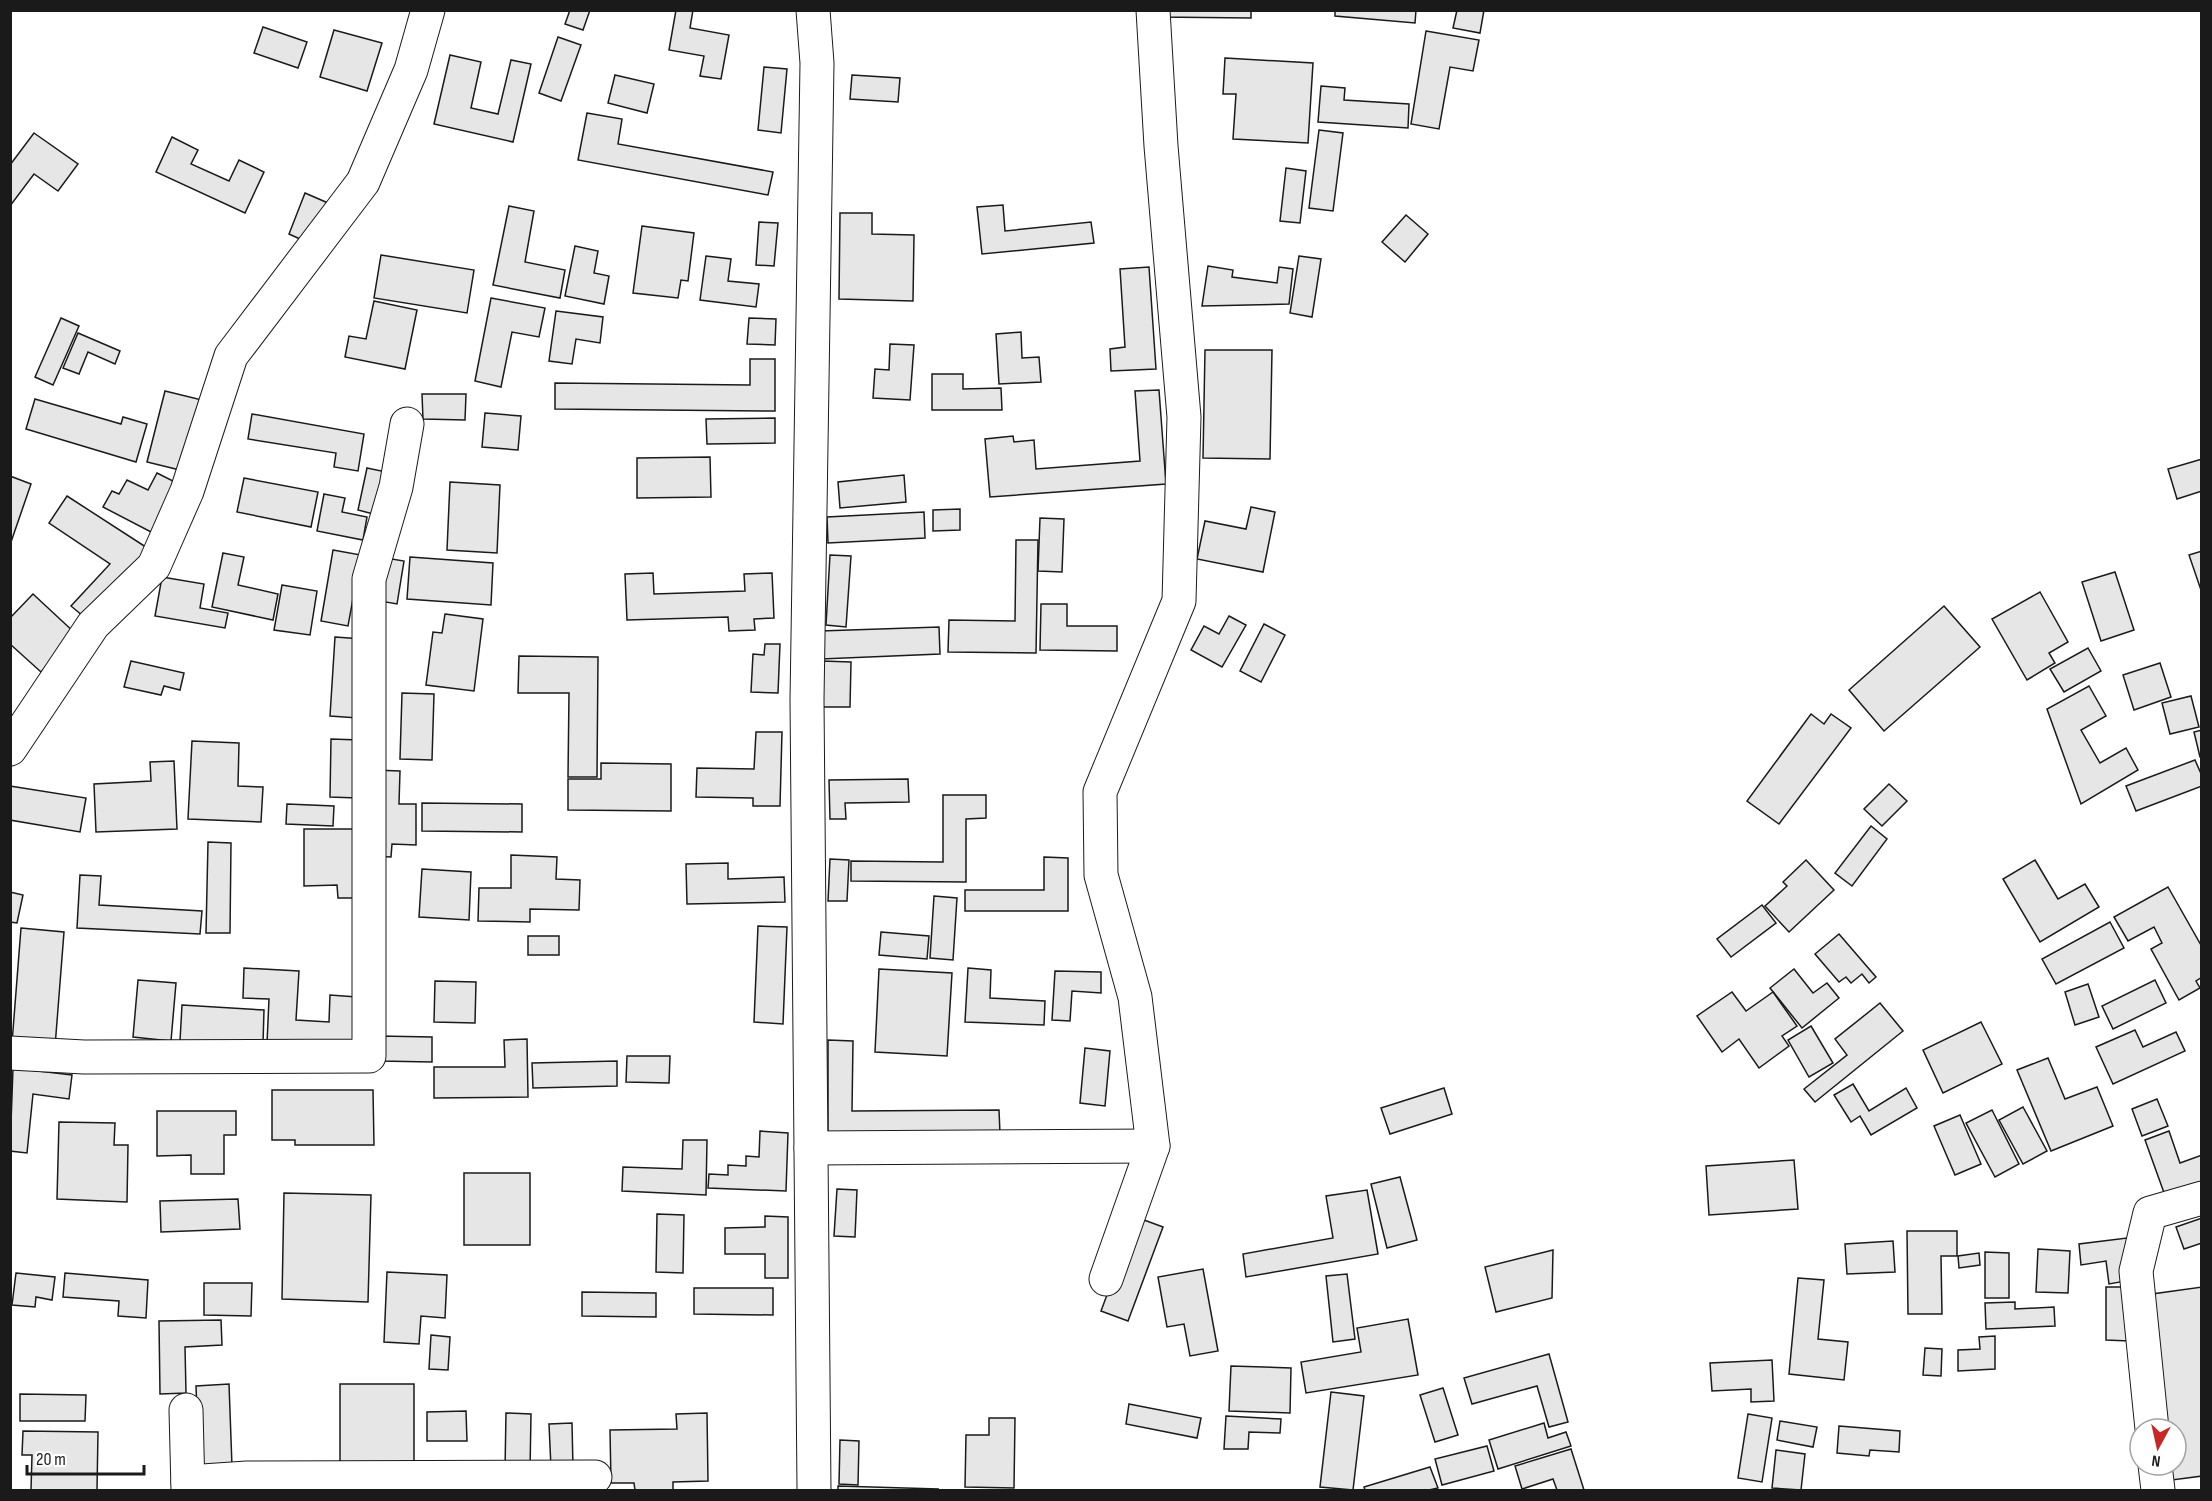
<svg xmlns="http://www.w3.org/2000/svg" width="2212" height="1501" font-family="'Sofia Sans Condensed',sans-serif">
<rect width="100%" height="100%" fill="#fff"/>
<g fill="#e6e6e6" stroke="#1a1a1a" stroke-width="1.5">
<polygon points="570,10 590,10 583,30 565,24"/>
<polygon points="676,10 693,10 690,28 729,35 721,79 700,76 704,56 669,50"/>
<polygon points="1159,10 1251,10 1251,18 1158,17"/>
<polygon points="1335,10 1416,10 1415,23 1335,16"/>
<polygon points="1457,10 1484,10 1480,33 1453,28"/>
<polygon points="263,27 307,42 298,68 254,53"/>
<polygon points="334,30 382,43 367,91 320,77"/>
<polygon points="1426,31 1479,40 1473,71 1450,67 1439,129 1411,124"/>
<polygon points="558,37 581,45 561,101 539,93"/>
<polygon points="450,55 481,62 471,108 498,114 511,60 531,64 513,142 434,124"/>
<polygon points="1225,58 1313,63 1308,143 1233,139 1236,94 1223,94"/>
<polygon points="764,67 787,69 781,133 758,130"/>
<polygon points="615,75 654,84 647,113 608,103"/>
<polygon points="852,75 900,78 898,102 850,99"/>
<polygon points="1321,86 1345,88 1344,100 1409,104 1408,128 1318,122"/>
<polygon points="587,113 622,119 618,144 773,172 768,195 578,160"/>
<polygon points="1319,130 1343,133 1333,211 1309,208"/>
<polygon points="34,133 78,164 58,191 34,174 10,206 10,165"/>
<polygon points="172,137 198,150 191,164 229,181 239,160 264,172 245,213 156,172"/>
<polygon points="1286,168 1306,171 1300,223 1280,221"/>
<polygon points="305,193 328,203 311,244 289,234"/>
<polygon points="1003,205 1005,231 1091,222 1094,243 982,254 977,207"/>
<polygon points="509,206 534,211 525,262 565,270 560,298 493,285"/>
<polygon points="840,213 872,213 872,234 914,235 913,301 839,299"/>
<polygon points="1406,215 1428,234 1405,262 1382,242"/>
<polygon points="759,222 778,223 774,266 756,265"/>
<polygon points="642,226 694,233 688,281 681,280 678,298 633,293"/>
<polygon points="575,246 598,251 594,273 609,276 604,304 565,296"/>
<polygon points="381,255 474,270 467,313 374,298"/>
<polygon points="706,256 731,259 728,281 759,284 756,307 700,300"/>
<polygon points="1299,256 1321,259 1312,317 1290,313"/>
<polygon points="1208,266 1233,270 1232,277 1277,283 1279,267 1293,269 1289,304 1202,306"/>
<polygon points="1149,267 1156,369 1111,371 1110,349 1125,347 1120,269"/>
<polygon points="491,298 545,308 539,337 512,332 501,387 475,381"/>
<polygon points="374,301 417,310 405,369 345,357 349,336 366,339"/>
<polygon points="556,311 603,317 600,343 576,339 572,364 549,361"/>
<polygon points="61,318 79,326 53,385 35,377"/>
<polygon points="749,318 776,319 775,345 747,344"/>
<polygon points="1021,332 1022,358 1039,357 1041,382 999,384 996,334"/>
<polygon points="78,333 120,351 115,364 88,352 79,374 63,368"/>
<polygon points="890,344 914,345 910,400 873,398 875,369 889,370"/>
<polygon points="1205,350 1272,350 1270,459 1203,458"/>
<polygon points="750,359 775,359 775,411 555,409 555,383 750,385"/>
<polygon points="932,374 963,374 963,389 1001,388 1002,410 932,410"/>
<polygon points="1159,390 1166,484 990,497 985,439 1013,436 1014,442 1034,440 1036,469 1140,461 1135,391"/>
<polygon points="165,391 202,400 184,471 147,462"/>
<polygon points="422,394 466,394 465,420 423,419"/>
<polygon points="35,399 121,424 123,417 147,424 136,462 26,429"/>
<polygon points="485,413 521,416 518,450 482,447"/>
<polygon points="252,414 364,434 358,471 334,467 336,453 248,439"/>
<polygon points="775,418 775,443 707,444 706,419"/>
<polygon points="710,457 711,497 637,498 637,458"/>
<polygon points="2202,459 2202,491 2177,499 2168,469"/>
<polygon points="367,468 391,473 381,516 358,510"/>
<polygon points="157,473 177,483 151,532 103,507 112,491 119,494 127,480 148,490"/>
<polygon points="904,475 906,502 840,508 838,482"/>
<polygon points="10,476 31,484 11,542 10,542"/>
<polygon points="244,478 318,492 311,527 237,512"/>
<polygon points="450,482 500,485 497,553 447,550"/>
<polygon points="324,494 345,498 342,512 367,517 363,540 317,531"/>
<polygon points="67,496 152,551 89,621 71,606 110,564 49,523"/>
<polygon points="1251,507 1275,512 1263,572 1197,559 1205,521 1246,529"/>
<polygon points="960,509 960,530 933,531 933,510"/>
<polygon points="924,512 925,538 828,543 827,517"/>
<polygon points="1040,518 1064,519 1062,572 1038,571"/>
<polygon points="1016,540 1038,540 1036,653 948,652 949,620 1015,621"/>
<polygon points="333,550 361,555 348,626 321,621"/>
<polygon points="2202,551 2202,593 2189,555"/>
<polygon points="223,553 244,557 238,585 278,594 273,620 212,607"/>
<polygon points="830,555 851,556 846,627 826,625"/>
<polygon points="380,557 404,561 397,604 374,600"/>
<polygon points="410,557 493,563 491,605 407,599"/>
<polygon points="2115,572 2134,630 2101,641 2082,582"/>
<polygon points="653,573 654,594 745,591 744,574 772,573 774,618 754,619 755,630 729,631 728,617 627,620 625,574"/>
<polygon points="162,577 204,584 200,608 228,613 225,628 155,616"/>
<polygon points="282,585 317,591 310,635 274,630"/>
<polygon points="2040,592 2068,642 2049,653 2055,663 2027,680 1992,619"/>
<polygon points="33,594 76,634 41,672 10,644 10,618"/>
<polygon points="1041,604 1067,604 1067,626 1117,626 1117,651 1040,650"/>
<polygon points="1944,606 1980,647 1884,731 1849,690"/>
<polygon points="445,614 483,619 474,691 426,685 433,632 442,633"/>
<polygon points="1229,616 1246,625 1222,667 1191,650 1204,626 1219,634"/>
<polygon points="1264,624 1285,635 1261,682 1240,671"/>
<polygon points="939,627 940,654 821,659 820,631"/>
<polygon points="335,637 363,639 358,718 330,716"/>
<polygon points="765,644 780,644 778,693 751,692 753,654 764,655"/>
<polygon points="2088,648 2101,671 2064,692 2050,669"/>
<polygon points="519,656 598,657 597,777 568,777 569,693 518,693"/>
<polygon points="131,661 184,673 180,690 164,686 161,695 124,687"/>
<polygon points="822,661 851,662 850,707 821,707"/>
<polygon points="2160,663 2171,697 2134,710 2123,675"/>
<polygon points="2089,686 2106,716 2081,730 2100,763 2126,748 2138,770 2081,804 2047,709"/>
<polygon points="402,693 434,694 432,760 400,759"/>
<polygon points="2191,696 2199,727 2170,734 2162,703"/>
<polygon points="1811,714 1824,724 1831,714 1851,728 1779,824 1747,801"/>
<polygon points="2202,730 2202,757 2200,757 2194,732"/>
<polygon points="756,732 782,732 780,806 753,806 753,798 696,797 697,768 754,769"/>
<polygon points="331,739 359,740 357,798 330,797"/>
<polygon points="192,741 239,743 238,786 263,787 261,822 188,819"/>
<polygon points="2195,760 2202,776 2202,786 2136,811 2126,786"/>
<polygon points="174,761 177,829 96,832 94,784 151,781 150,762"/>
<polygon points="601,763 671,764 671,811 568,810 568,779 601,779"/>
<polygon points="373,770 400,771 399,804 416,804 416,845 392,844 391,857 370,856"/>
<polygon points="908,779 909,802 845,803 846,819 830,819 829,780"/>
<polygon points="1889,784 1907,801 1882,826 1864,809"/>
<polygon points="10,786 86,798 80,832 10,820"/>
<polygon points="943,795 986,795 986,818 966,819 966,882 851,881 851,861 943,862"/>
<polygon points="422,803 522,804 522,832 422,831"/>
<polygon points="287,804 334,806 333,826 286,824"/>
<polygon points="1871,826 1887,839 1852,886 1835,873"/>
<polygon points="304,829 358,829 358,898 338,898 337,885 304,886"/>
<polygon points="208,842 231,843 230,933 206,933"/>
<polygon points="511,855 557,857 556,879 580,880 579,910 530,909 530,922 478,921 479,888 511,888"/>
<polygon points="1044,857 1068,858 1068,911 965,911 965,890 1044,890"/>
<polygon points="830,859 849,860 847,901 828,901"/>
<polygon points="1806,860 1834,890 1789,932 1765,906 1787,886 1783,882"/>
<polygon points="2035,860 2058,899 2085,884 2099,907 2040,942 2003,879"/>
<polygon points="728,863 728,879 784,877 785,902 687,904 686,864"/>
<polygon points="422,869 471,872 469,920 419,917"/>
<polygon points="80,875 101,876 99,905 202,911 200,934 77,928"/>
<polygon points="2168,887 2202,947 2202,977 2196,981 2200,988 2179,1000 2151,949 2162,943 2154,927 2128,941 2114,917"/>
<polygon points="10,892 23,895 17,923 10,922"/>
<polygon points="934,896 957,898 953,960 930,958"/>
<polygon points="1762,905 1776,923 1731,957 1717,939"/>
<polygon points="2110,922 2124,948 2056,984 2042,959"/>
<polygon points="758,926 787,927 783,1024 754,1022"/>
<polygon points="21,928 64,932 55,1047 12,1043"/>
<polygon points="881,932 929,936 927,959 879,955"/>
<polygon points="1839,934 1876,977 1869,983 1862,974 1851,983 1846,977 1839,982 1815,954"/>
<rect x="528" y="936" width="31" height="19"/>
<polygon points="244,968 299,971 296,1020 329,1022 330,995 357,997 354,1047 267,1043 269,999 243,998"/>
<polygon points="968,968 991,970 990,998 1045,1001 1044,1025 965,1022"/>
<polygon points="879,969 952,973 947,1056 875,1052"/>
<polygon points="1794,969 1813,993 1827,983 1839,998 1802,1028 1770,988"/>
<polygon points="1055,971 1101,972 1101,993 1072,991 1070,1021 1052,1020"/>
<polygon points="138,980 176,983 171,1041 133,1037"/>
<polygon points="2155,980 2166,1003 2113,1029 2102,1006"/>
<polygon points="435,981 476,982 475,1023 434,1022"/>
<polygon points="2088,984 2099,1017 2075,1025 2065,992"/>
<polygon points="1732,992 1746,1011 1773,992 1797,1026 1782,1036 1789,1046 1759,1068 1739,1039 1722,1052 1697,1016"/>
<polygon points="1880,1003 1903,1031 1815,1102 1804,1089 1847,1055 1835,1039"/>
<polygon points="182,1005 264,1010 263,1044 180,1041"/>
<polygon points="1981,1022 2002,1064 1943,1093 1923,1050"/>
<polygon points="1811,1026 1833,1063 1809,1077 1788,1040"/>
<polygon points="2135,1030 2143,1047 2176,1032 2185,1051 2113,1084 2096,1047"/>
<polygon points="379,1036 432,1037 432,1062 379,1061"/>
<polygon points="527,1039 528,1097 434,1098 434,1067 505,1067 504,1040"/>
<polygon points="828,1040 853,1041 852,1111 999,1110 1000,1134 828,1134"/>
<polygon points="1085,1048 1110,1051 1105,1106 1080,1103"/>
<polygon points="627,1056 670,1056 669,1083 626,1082"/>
<polygon points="2048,1058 2065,1099 2097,1087 2113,1126 2051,1151 2017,1070"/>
<polygon points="617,1061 617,1086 533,1088 532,1063"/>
<polygon points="13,1068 72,1075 69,1099 33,1094 27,1153 10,1151"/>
<polygon points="1853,1084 1869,1111 1906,1088 1917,1108 1871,1135 1860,1116 1851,1122 1834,1095"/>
<polygon points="1444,1088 1452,1114 1390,1134 1381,1108"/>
<polygon points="272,1090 373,1090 374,1145 295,1145 295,1140 272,1140"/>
<polygon points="2157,1099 2168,1126 2142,1136 2132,1109"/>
<polygon points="2023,1107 2047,1151 2023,1164 1999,1120"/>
<polygon points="1992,1110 2019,1164 1995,1177 1966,1123"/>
<polygon points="157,1111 236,1111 236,1135 224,1135 224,1174 191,1174 191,1155 157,1156"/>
<polygon points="1960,1115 1981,1164 1955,1175 1934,1126"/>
<polygon points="59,1122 115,1123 114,1145 128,1145 127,1202 57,1199"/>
<polygon points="760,1131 788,1133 786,1191 708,1188 709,1174 728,1175 728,1165 746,1166 746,1156 759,1157"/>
<polygon points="2169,1131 2180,1163 2202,1155 2202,1188 2167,1201 2145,1140"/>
<polygon points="683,1140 707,1140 706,1195 622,1191 623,1167 682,1169"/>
<polygon points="1794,1160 1798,1209 1709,1215 1706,1166"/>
<rect x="464" y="1173" width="66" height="72"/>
<polygon points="1400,1177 1417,1240 1387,1248 1371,1184"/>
<polygon points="837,1189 857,1190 855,1237 834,1236"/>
<polygon points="1367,1190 1378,1254 1246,1277 1243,1254 1333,1238 1326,1196"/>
<polygon points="284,1193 371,1195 368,1302 282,1299"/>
<polygon points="238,1199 240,1229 161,1232 160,1201"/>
<polygon points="657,1214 684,1215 683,1273 656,1272"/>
<polygon points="765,1216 788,1217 788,1278 765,1278 765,1254 725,1254 725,1228 765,1227"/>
<polygon points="1136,1217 1163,1227 1128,1321 1101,1311"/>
<polygon points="2202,1218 2202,1243 2184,1249 2176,1227"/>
<polygon points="1907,1231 1957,1231 1957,1256 1941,1256 1942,1314 1908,1314"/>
<polygon points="2127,1238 2132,1280 2109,1284 2106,1261 2081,1265 2079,1244"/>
<polygon points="1893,1241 1895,1272 1847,1274 1845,1244"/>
<polygon points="2038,1249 2070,1251 2068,1293 2036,1292"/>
<polygon points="1553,1250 1552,1298 1496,1312 1485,1267"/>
<polygon points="1985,1252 2009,1253 2009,1298 1985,1298"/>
<polygon points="1979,1253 1980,1265 1959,1268 1958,1256"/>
<polygon points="1203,1269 1218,1351 1190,1356 1184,1324 1167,1327 1158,1277"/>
<polygon points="387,1272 447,1275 445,1318 421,1316 419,1344 384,1342"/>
<polygon points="16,1273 55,1277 52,1300 36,1297 35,1307 12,1305"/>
<polygon points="65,1273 148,1280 146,1318 118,1316 119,1301 63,1297"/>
<polygon points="1347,1274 1355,1339 1333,1342 1326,1276"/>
<polygon points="1798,1278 1824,1280 1818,1339 1848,1342 1844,1380 1789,1374"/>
<polygon points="204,1283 252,1283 251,1316 204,1315"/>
<polygon points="2106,1287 2129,1287 2129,1341 2106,1340"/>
<polygon points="2202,1287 2202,1476 2172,1480 2170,1465 2176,1465 2176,1429 2164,1429 2145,1295"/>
<polygon points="694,1288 773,1288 773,1315 694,1314"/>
<polygon points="582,1292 656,1293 656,1317 582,1316"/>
<polygon points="2015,1302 2015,1309 2054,1307 2055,1326 1986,1329 1985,1303"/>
<polygon points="1408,1319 1418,1375 1306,1393 1301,1362 1361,1352 1357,1328"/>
<polygon points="221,1320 222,1345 185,1347 186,1393 160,1394 159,1321"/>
<polygon points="431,1335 450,1337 448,1370 429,1369"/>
<polygon points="1995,1336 1995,1369 1958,1371 1958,1350 1980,1349 1979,1337"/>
<polygon points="1925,1348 1942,1349 1941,1376 1923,1375"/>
<polygon points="1549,1354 1568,1422 1549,1427 1537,1386 1472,1404 1464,1378"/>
<polygon points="1772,1360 1774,1401 1751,1402 1751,1389 1712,1391 1710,1363"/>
<polygon points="1231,1366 1291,1368 1290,1413 1229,1411"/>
<polygon points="229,1384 232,1466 199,1467 196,1386"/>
<polygon points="340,1384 414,1384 414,1469 340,1470"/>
<polygon points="1443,1388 1458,1435 1435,1442 1420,1395"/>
<polygon points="1331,1392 1364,1396 1353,1490 1320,1487"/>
<polygon points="20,1394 86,1395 85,1421 20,1421"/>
<polygon points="1129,1404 1201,1418 1197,1438 1126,1424"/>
<polygon points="466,1411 467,1441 427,1441 427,1412"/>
<polygon points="506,1413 531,1414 530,1471 505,1470"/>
<polygon points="707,1413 708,1481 673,1482 673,1490 635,1490 634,1483 611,1483 610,1430 677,1429 676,1414"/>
<polygon points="1748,1414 1772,1418 1762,1482 1738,1478"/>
<polygon points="1226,1416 1281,1419 1280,1433 1249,1432 1248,1449 1224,1449"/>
<polygon points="989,1418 1015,1418 1014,1488 965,1487 966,1435 989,1435"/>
<polygon points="1780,1421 1817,1427 1813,1447 1777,1440"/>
<polygon points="572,1423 573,1468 551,1468 549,1424"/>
<polygon points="1544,1423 1548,1438 1566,1432 1571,1446 1498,1469 1489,1440"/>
<polygon points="1839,1426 1900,1431 1899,1452 1870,1450 1869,1456 1837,1453"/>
<polygon points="23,1431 98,1432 97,1490 31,1490 32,1455 22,1455"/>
<polygon points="840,1440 859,1441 858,1485 839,1484"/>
<polygon points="1487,1446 1494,1471 1442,1485 1435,1459"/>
<polygon points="1571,1449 1584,1490 1557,1490 1553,1479 1522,1489 1515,1466"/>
<polygon points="1776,1450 1805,1454 1801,1490 1772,1488"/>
<polygon points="1430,1467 1438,1488 1429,1490 1365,1490 1364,1487"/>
<polygon points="838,1486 939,1489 838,1490"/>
</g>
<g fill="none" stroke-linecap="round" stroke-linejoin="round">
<g stroke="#1a1a1a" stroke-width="35">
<g id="minor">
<polyline points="813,10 817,63 807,700 814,1490"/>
<polyline points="10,749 93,625 154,566 187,491 231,356 363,182 411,70 428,10"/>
<polyline points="10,1053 84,1057 369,1056 369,579 396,487 407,424"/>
<polyline points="811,1148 1153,1146"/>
<polyline points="1106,1279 1153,1146 1135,997 1101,875 1100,792 1179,601 1184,417 1161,146 1153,10"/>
<polyline points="186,1410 188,1490"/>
<polyline points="2152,1429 2136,1271 2150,1213 2202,1198"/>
<polyline points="2155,1465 2158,1490"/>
<polyline points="188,1482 247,1478 595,1477"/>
</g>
</g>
<use href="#minor" stroke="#fff" stroke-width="33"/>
</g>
<rect width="2212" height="1501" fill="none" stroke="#1a1a1a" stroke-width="24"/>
<g transform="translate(2158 1447) rotate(188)"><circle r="28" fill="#ffffff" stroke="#a3a3a3" stroke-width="1.5"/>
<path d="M0-4.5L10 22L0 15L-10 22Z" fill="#c62828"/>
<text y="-9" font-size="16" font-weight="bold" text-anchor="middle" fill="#1a1a1a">N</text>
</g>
<path d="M27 1465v9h117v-9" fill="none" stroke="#1a1a1a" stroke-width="3"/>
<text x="36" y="1465" font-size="18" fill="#1a1a1a" stroke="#ffffff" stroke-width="4.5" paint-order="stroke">20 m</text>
</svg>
